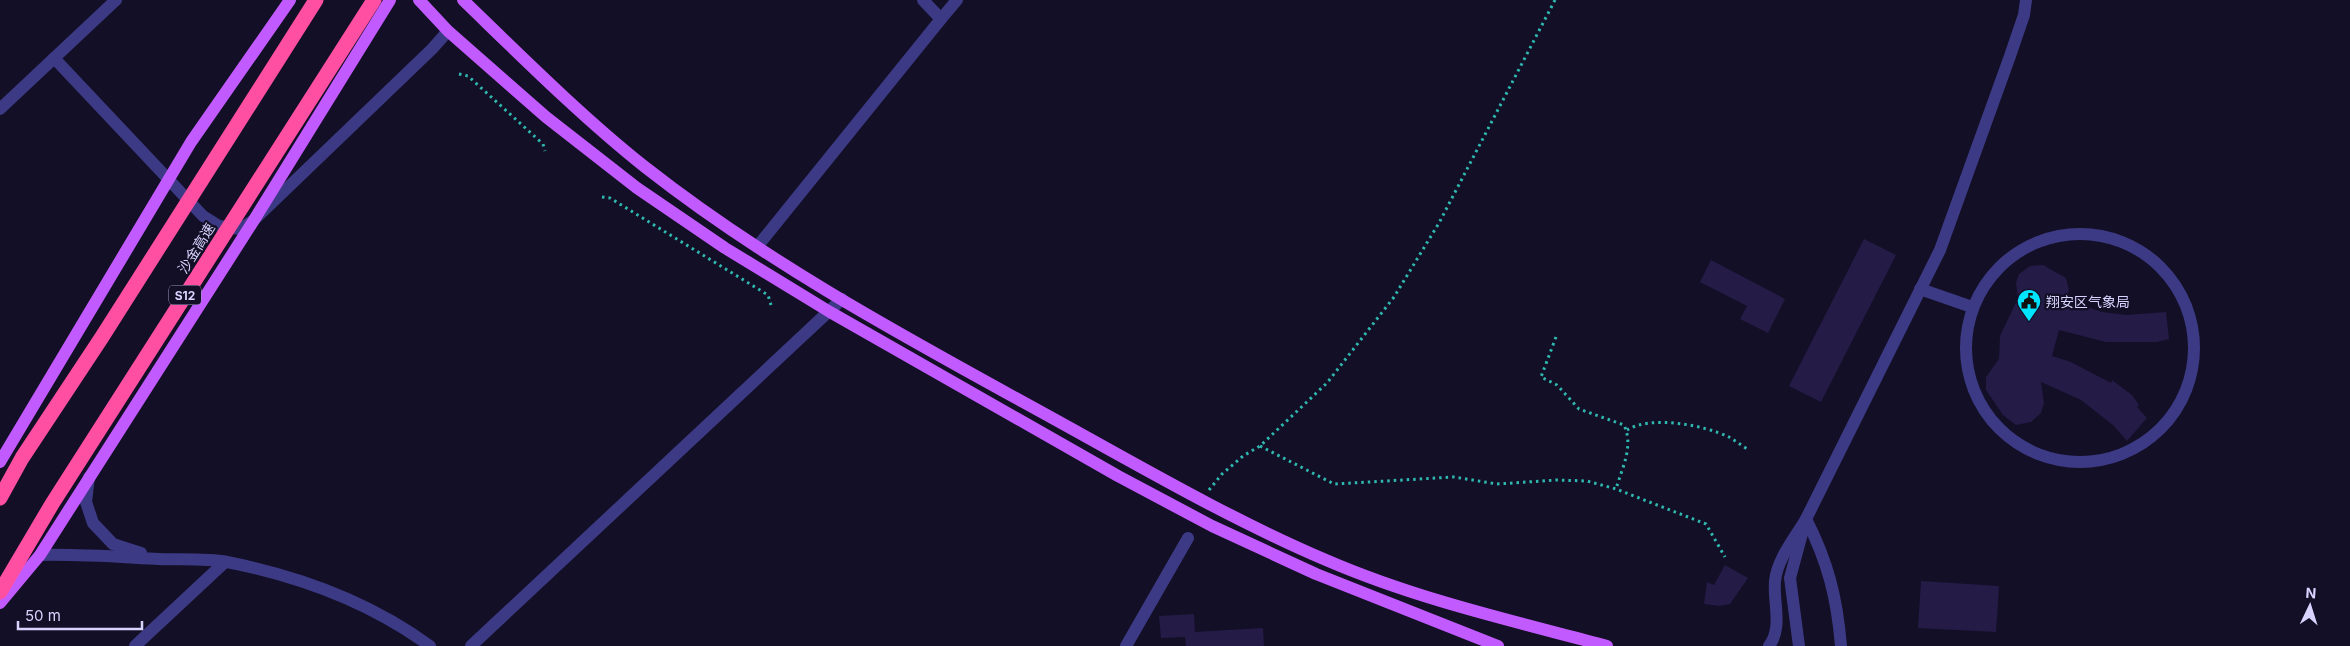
<svg xmlns="http://www.w3.org/2000/svg" width="2350" height="646" font-family="Inter,'Noto Sans SC',sans-serif">
<rect width="100%" height="100%" fill="#130f26"/>
<g fill="#241b47">
<polygon points="1864,239 1896,255 1821,402 1789,386"/>
<polygon points="1711,260 1785,299 1768,333 1740,319 1747,306 1700,282"/>
<polygon points="2043,265 2066,278 2069,290 2066,300 2102,312 2126,315 2166,312 2169,339 2157,342 2106,342 2059,330 2052,356 2071,362 2111,383 2112,380 2132,395 2139,405 2137,407 2147,418 2127,441 2114,426 2081,400 2041,382 2044,403 2041,413 2031,422 2016,425 2003,415 1986,390 1986,377 1999,359 2000,336 2018,298 2016,283 2019,274 2030,266"/>
<polygon points="1725,565 1748,578 1730,604 1720,606 1704,604 1707,582 1714,585"/>
<polygon points="1921,581 1999,586 1996,632 1918,628"/>
<polygon points="1194,614 1195,632 1263,628 1264,646 1186,646 1185,637 1161,638 1159,616"/>
</g>
<g fill="none" stroke-linecap="round" stroke-linejoin="round">
<g stroke="#2fb8b0" stroke-width="3" stroke-dasharray="2.5 4" stroke-linecap="butt">
<polyline points="459,74 468,76 543,144 545,151"/>
<polyline points="602,197 610,198 768,295 771,305"/>
<path d="M 1556,337 L 1541,377 L 1557,385 L 1579,409 L 1624,425 C 1634,446 1622,468 1616,489"/>
<path d="M 1627,430 C 1651,415 1704,425 1729,437 C 1736,441 1742,446 1749,450"/>
<polyline points="1260,446 1334,484 1454,477 1497,484 1557,480 1587,481 1616,489 1706,524 1725,557"/>
<polyline points="1209,490 1222,474 1243,456 1260,446 1327,383 1394,297 1439,223 1555,0"/>
</g>
<g stroke="#3d3a85" stroke-width="12">
<polyline points="941,19 957,0"/>
<polyline points="54,58 203,216 219,226 240,229 254,220 432,49 448,31"/>
<polyline points="0,109 116,0"/>
<circle cx="2080" cy="348" r="114"/>
<polyline points="757,247 941,19 923,0"/>
<polyline points="1920,289 1972,307"/>
<polyline points="89,477 86,502 93,523 113,544 141,553"/>
<path d="M 40,555 C 80,554 119,557 159,559 C 181,560 205,558 227,562 C 299,576 371,603 430,646"/>
<polyline points="135,646 225,562"/>
<polyline points="471,646 842,299"/>
<polyline points="1126,646 1188,538"/>
<path d="M 1769,646 C 1783,628 1773,602 1775,581 C 1777,559 1795,538 1806,519 L 1940,250 L 2010,56 L 2024,15 L 2026,0"/>
<path d="M 1799,646 L 1790,578 L 1806,519 C 1828,562 1837,598 1841,646"/>
</g>
<g stroke="#c25bff" stroke-width="12">
<polyline points="419,0 448,31 546,117 637,188 725,248 830,312 1118,476 1212,526 1316,574 1498,646"/>
<path d="M 463,0 C 521,56 582,117 645,167 C 771,266 914,342 1054,419 C 1143,468 1232,520 1326,560 C 1416,599 1513,621 1607,646"/>
<polyline points="0,462 191,142 290,0"/>
<polyline points="0,603 40,555 254,220 390,0"/>
</g>
<g stroke="#ff4fa3" stroke-width="15">
<polyline points="0,498 22,458 102,337 316,0"/>
<polyline points="0,592 52,504 374,0"/>
</g>
</g>
<defs>
<g id="civic-pin" transform="scale(1.25)"><path d="M0 17L-7.5 6A9.5 9.5 0 1 1 7.5 6Z" fill="#00e5ff" stroke="#130f26"/><path d="M-.6-6.5H3V-4.5H.6V-3L4-1V1h2V6H-6V1h2V-1L-.6-3ZM-1.2 2.5V6h2.4V2.5Z" fill="#111"/></g>
</defs>
<g fill-rule="evenodd">
<use href="#civic-pin" x="2029" y="301"/>
</g>
<g text-anchor="middle" dominant-baseline="central" stroke-width="4.5" stroke-linejoin="round" paint-order="stroke">
<rect fill="#130f26" stroke="#9e99be" stroke-width="1" x="169" y="285.5" width="32" height="19" rx="4"/>
<g font-size="12" font-weight="bold" fill="#d9d4ff">
<text x="185" y="295">S12</text>
</g>
<g font-size="14" fill="#d9d4ff" stroke="#130f26">
<text transform="translate(196 248) rotate(-58)">沙金高速</text>
</g>
<g font-size="14" fill="#d9d4ff" stroke="#130f26" text-anchor="start">
<text x="2046" y="301">翔安区气象局</text>
</g>
</g>
<g transform="translate(2310 606) rotate(4)" stroke="#130f26" stroke-width="4" paint-order="stroke">
<path d="M0-4L9 19L0 12L-9 19Z" fill="#d9d4ff"/>
<text y="-8" font-size="14" font-weight="bold" text-anchor="middle" fill="#d9d4ff">N</text>
</g>
<path d="M18 621v8h124v-8" fill="none" stroke="#d9d4ff" stroke-width="2.5"/>
<text x="25" y="621" font-size="15" fill="#d9d4ff" stroke="#130f26" stroke-width="4" paint-order="stroke">50 m</text>
</svg>
